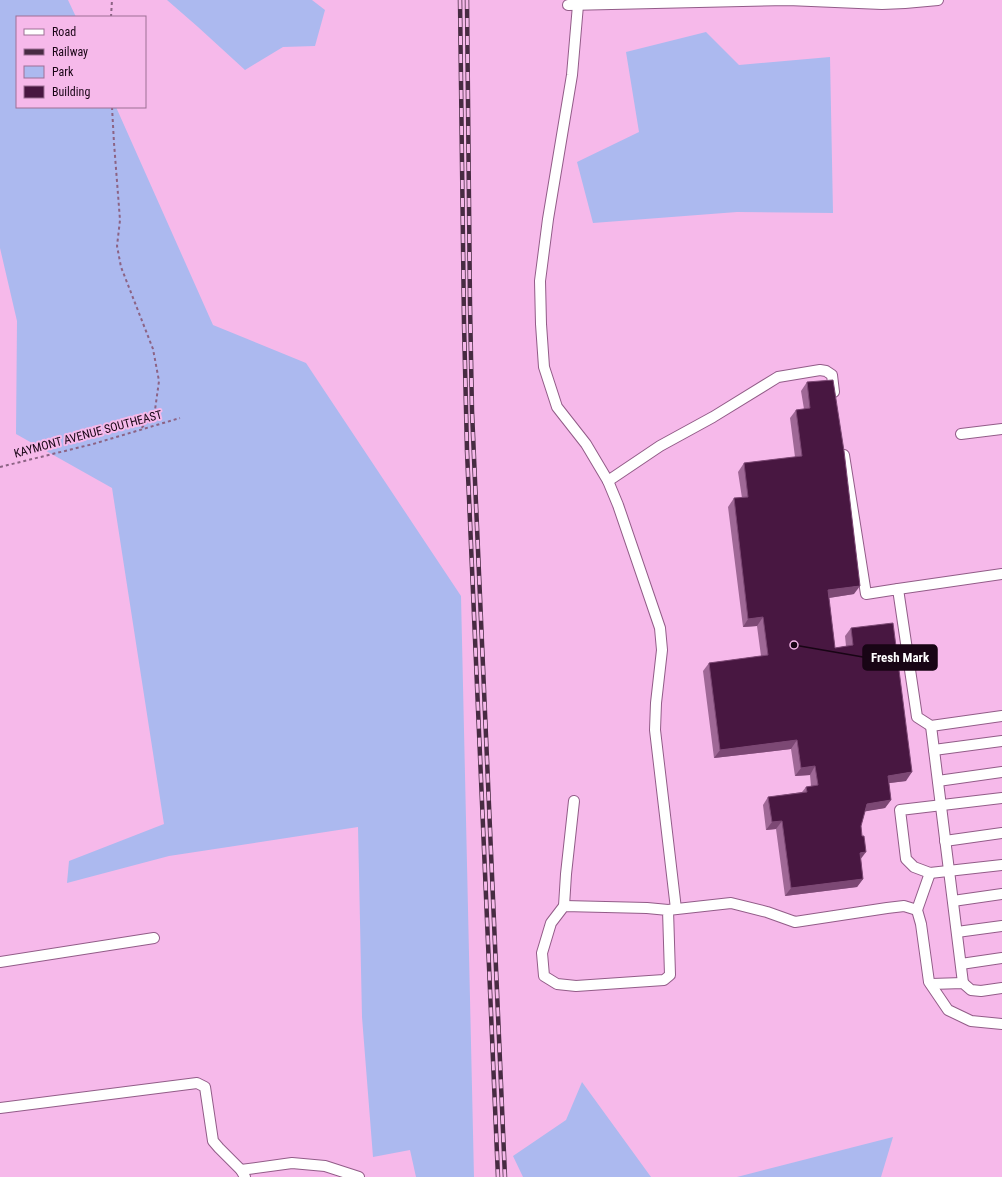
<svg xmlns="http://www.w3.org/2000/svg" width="1002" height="1177" font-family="'Roboto Condensed',sans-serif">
<rect width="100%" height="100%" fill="#f6b9ea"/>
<g fill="#acb9ef">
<polygon points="0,0 68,0 76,17 17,17 17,107 116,107 213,325 306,363 461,596 474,1177 416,1177 410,1150 373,1157 362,1017 358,827 169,856 67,883 69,861 164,824 112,488 16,434 17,321 0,248"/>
<polygon points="167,0 312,0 325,10 315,46 283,47 245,70 198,27"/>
<polygon points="706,32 739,65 830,57 833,213 737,212 593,223 577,162 639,132 626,52"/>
<polygon points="582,1082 651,1177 523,1177 513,1156 566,1120"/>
<polygon points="893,1137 881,1177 737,1177"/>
</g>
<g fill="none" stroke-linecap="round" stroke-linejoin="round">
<g stroke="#925c88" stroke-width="12">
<g id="minor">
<polyline points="568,5 788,0 882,4 905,3 938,0"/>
<polyline points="578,5 572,75 548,219 540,281 541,324 544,367 557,407 586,444 608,481 618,505 660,628 662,650 656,703 655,730 676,909"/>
<polyline points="961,434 1002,429"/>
<polyline points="844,455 866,594 898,589 917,717 931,726 1002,716"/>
<polyline points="608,481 660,446 713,417 778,377 820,370 826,371 832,375 834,392"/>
<polyline points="898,589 1002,574"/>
<polyline points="931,726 963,983"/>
<polyline points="934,750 1002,741"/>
<polyline points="938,781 1002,772"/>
<polyline points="1002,798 900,810 906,859 914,867 930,873 1002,865"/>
<polyline points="945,841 1002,833"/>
<polyline points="930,873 917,910 921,924 929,982 948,1010 971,1021 1002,1024"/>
<polyline points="953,901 1002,894"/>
<polyline points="564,906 566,874 574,801"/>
<polyline points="668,910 670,975 664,980 576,986 557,984 544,976 542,953 551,923 564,906 647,908 668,910 731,903 767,912 795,922 887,908 904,906 917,910"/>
<polyline points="957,932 1002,926"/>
<polyline points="0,962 154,938"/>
<polyline points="961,964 1002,958"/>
<polyline points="931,984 963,983 971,990 981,991 1002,988"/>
<polyline points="0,1108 197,1083 205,1087 213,1141 219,1148 241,1170 245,1177"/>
<polyline points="241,1170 292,1163 325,1166 359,1177"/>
</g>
</g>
<g stroke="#8c6384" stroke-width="2" stroke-dasharray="3 3" stroke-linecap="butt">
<polyline points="111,17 112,0"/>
<polyline points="112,107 114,143 120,220 117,246 121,267 153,349 159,381 155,410 141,429"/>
<polyline points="0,467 93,444 180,418"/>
</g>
<use href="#minor" stroke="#fff" stroke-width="10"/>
<g stroke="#472b42" stroke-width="4.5">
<g id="rail">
<polyline points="460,0 464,323 467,451 498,1177"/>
<polyline points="467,0 470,304 472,411 505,1177"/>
</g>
</g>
<use href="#rail" stroke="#f6b9ea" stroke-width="3" stroke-dasharray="9" stroke-linecap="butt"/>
</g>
<polygon fill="#9f6896" points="807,382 854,594 829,598 835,648 846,646 845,636 851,628 906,781 889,783 891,800 885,808 865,811 861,826 861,859 863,879 857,887 785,896 776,829 766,830 763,805 768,797 802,792 806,787 811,786 810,775 795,776 791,749 714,758 703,671 709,663 761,656 757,626 743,627 728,507 734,498 742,498 738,472 744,463 795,457 790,418 796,410 804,409 801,391"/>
<g fill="#7c4874">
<polygon points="860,586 854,594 822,599 828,590"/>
<polygon points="763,617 757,626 743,627 748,619"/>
<polygon points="797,740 791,749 714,758 720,750"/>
<polygon points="815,766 810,775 795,776 801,768"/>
<polygon points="912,772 906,781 882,784 888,776"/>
<polygon points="891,800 885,808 862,812 867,804"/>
<polygon points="782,821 776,829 766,830 772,822"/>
<polygon points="866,852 860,860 860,853"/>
<polygon points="863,879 857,887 785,896 791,888"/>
</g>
<polygon fill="#481741" stroke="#7c4874" points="833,380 844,451 860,586 828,590 835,648 853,645 851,628 893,623 912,772 888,776 891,800 867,804 861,826 862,836 864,836 866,852 860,853 863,879 791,888 782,821 772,822 768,797 807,792 806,787 818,785 815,766 801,768 797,740 720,750 709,663 768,655 763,617 748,619 734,498 748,497 744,463 802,456 796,410 810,408 807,382"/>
<g text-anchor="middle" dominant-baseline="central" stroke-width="4" stroke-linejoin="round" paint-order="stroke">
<g font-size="12" fill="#180515" stroke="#f6b9ea">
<text transform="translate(88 434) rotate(-15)">KAYMONT AVENUE SOUTHEAST</text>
</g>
</g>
<path fill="none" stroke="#180515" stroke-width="1.5" d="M794 645L863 657"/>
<circle fill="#180515" stroke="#f6b9ea" stroke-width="1.5" cx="794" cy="645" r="4"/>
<rect fill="#180515" stroke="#180515" stroke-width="1.5" x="863" y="645" width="74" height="25" rx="4"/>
<g font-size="13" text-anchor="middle" font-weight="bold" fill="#fff">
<text x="900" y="662">Fresh Mark</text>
</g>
<rect x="16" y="16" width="130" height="92" fill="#f6b9ea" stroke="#9d7195"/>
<rect x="24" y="29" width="20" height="6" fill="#ffffff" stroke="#9d7195"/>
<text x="52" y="36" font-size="12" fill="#180515">Road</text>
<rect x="24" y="49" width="20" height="6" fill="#472b42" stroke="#9d7195"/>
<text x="52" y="56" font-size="12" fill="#180515">Railway</text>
<rect x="24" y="66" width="20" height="12" fill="#acb9ef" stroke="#9d7195"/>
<text x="52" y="76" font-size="12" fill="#180515">Park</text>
<rect x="24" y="86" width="20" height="12" fill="#481741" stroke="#9d7195"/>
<text x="52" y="96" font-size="12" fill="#180515">Building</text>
</svg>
